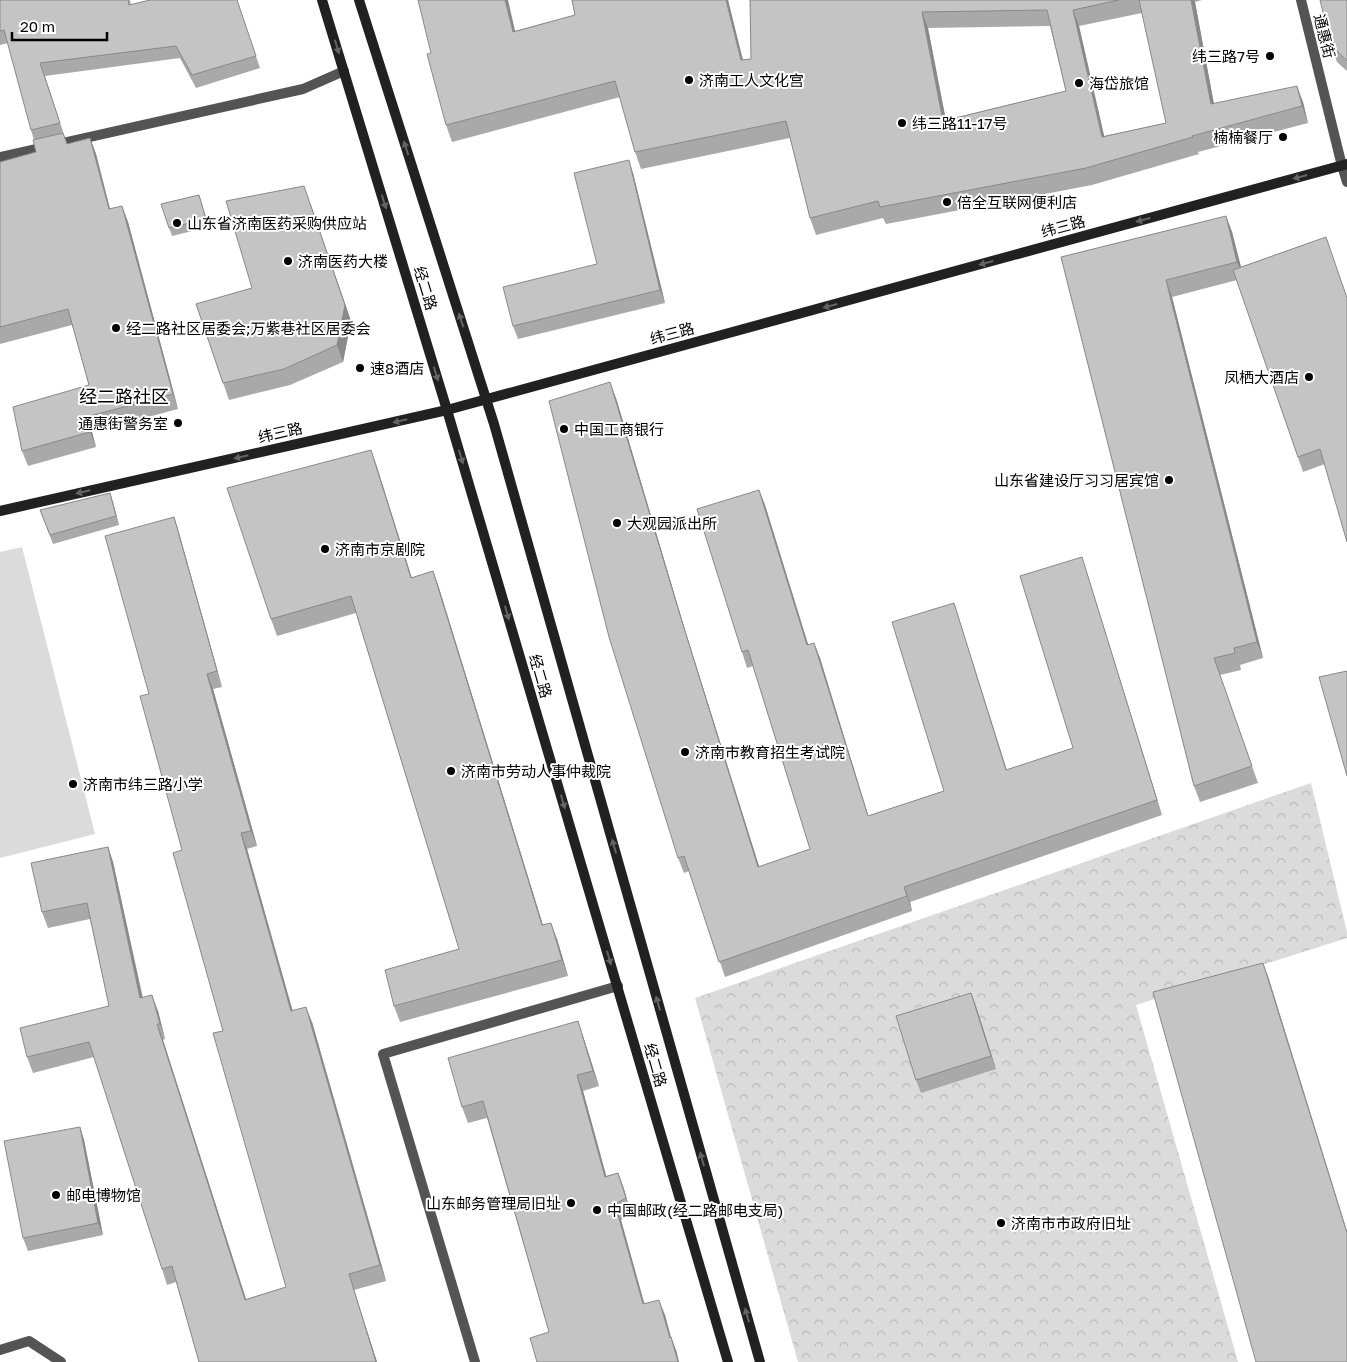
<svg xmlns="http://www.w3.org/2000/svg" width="1347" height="1362" font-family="'Golos Text','Noto Sans SC',sans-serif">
<defs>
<pattern id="forest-crowns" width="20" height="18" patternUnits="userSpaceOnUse" patternTransform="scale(1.25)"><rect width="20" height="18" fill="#dbdbdb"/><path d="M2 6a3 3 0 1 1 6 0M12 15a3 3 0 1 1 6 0" fill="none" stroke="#bababa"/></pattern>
</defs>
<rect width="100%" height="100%" fill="#fff"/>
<polygon fill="url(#forest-crowns)" points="1311,783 1347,932 1347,938 1136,1005 1238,1362 798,1362 695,998"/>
<polygon fill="#dbdbdb" points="22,547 95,834 0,858 0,552"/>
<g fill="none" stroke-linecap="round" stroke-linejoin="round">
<g stroke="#545454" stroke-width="10">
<polyline points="0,1350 29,1341 61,1362"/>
<polyline points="475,1362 383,1054 618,986"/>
</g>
<g stroke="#545454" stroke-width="10">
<polyline points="1301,0 1342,166 1347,182"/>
<polyline points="0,157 303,89 344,71"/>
</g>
<g stroke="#212121" stroke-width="10">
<polyline points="322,0 447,410 728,1362"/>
<polyline points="359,0 494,424 760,1362"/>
<polyline points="0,511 447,410 1347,164"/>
</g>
</g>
<g fill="#a9a9a9" fill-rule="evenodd">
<polygon points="0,0 130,0 131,5 237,0 260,68 196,88 180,58 45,76 67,144 90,138 96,154 110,209 122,206 128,222 178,409 92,432 96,447 28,466 22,451 89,385 72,325 0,344 0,162 36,152 34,140 31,130 8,43 0,45"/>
<path d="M 572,0 L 728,0 L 742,60 L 751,59 L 750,0 L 1202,0 L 1195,2 L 1214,104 L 1303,102 L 1308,123 L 1198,152 L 1199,154 L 1092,185 L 886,224 L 883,218 L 816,235 L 810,218 L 790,138 L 641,169 L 635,152 L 620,97 L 452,142 L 446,125 L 515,31 L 575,15 ZM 1142,13 L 1166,123 L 1104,136 L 1079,26 ZM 1050,26 L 1066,91 L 946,120 L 928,28 Z"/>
<polygon points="1347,0 1347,71 1337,62 1331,45"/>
<polygon points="633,173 665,303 518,339 513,326 597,264"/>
<polygon points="199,195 209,227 172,236 161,204"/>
<polygon points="310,203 351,321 343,362 290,385 229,400 196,304 252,288"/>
<polygon points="1226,216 1232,232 1241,267 1326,237 1325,464 1303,472 1237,280 1172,297 1263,658 1240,665 1241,670 1220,675 1258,783 1200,802 1194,786 1061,257"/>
<polygon points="616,398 685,630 759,867 810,849 753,666 747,668 742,652 759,490 765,505 808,645 814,643 820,658 868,816 944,791 954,603 959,619 1007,770 1073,748 1087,573 1162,815 910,902 912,911 725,977 689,871 684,873 678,858"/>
<polygon points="371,450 377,467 411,578 433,571 439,588 543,925 557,939 568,976 400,1022 394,1006 459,949 356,613 277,636 271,619"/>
<polygon points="110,493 119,525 53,544 40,510"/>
<polygon points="174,517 179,533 222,687 213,689 257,846 247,849 292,1011 312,1022 386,1281 354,1290 377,1362 199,1362 176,1282 167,1285 162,1269 94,1057 33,1073 27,1057 109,1006 90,919 48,928 42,912 108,847 113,862 143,998 158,1011 165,1039 163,1040 246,1299 286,1287 223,1031 182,850 149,694"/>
<polygon points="971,993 996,1069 921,1093 916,1080"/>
<polygon points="578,1021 583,1036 599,1086 583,1091 606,1176 618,1173 624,1189 631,1214 621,1220 644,1304 665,1315 671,1337 677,1353 549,1332 487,1118 468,1123 462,1107"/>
<polygon points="80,1127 84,1140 103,1235 28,1251 23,1238"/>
</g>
<g fill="#898989">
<polygon points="505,0 508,0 519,48 513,32"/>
<polygon points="726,0 728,0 747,76 741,60"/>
<polygon points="1191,0 1194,0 1195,2 1217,121 1211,104"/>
<polygon points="1073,10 1079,26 1108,153 1102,137"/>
<polygon points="922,12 928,28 949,137 943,121"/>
<polygon points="1297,86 1303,102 1308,123 1302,106"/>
<polygon points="90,138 96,154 114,225 109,209"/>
<polygon points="629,160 633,173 665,303 660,290"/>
<polygon points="310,203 351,321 343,362 337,345"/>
<polygon points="122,206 128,222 178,409 173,394"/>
<polygon points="1226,216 1232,232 1244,279 1237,262"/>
<polygon points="1166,280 1172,297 1263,658 1257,642"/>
<polygon points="610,382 616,398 685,630 764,882 758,867 680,615"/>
<polygon points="86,417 92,432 96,447 90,432"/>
<polygon points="371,450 377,467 417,594 411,578"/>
<polygon points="759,490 765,505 813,660 807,645"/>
<polygon points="110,493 113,502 119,525 116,516"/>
<polygon points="174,517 179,533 222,687 217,671"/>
<polygon points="1082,557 1087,573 1162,815 1157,800"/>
<polygon points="433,571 439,588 548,942 542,925"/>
<polygon points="954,603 959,619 1011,785 1006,770"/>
<polygon points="814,643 820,658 873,831 868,816"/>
<polygon points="207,674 213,689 257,846 251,831"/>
<polygon points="241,833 247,849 297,1026 291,1011"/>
<polygon points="108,847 113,862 146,1014 140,998"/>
<polygon points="904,887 910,902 912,911"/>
<polygon points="551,923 557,939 568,976 562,960"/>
<polygon points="1263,963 1269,979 1347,1231 1347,1233"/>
<polygon points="971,993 976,1006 996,1069 991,1056"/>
<polygon points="152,995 158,1011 165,1039 160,1024"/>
<polygon points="306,1007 312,1022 386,1281 380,1265"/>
<polygon points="578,1021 583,1036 599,1086 593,1071"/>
<polygon points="157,1024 163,1040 251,1315 245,1300"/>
<polygon points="577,1075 583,1091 611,1193 605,1177"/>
<polygon points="80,1127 84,1140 103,1235 98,1223"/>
<polygon points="618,1173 624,1189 631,1214 626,1198"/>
<polygon points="615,1204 621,1220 649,1320 643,1304"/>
<polygon points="349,1274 354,1290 377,1362 376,1362"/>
<polygon points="659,1300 665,1315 675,1354 670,1338"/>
<polygon points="671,1337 677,1353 679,1362 678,1362"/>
</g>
<g fill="#c4c4c4" stroke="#898989" fill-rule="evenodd">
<polygon points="0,0 128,0 129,5 150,0 237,0 256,56 192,75 176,46 40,63 60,123 31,130 4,30 0,31"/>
<path d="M 418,0 L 505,0 L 513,32 L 575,15 L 572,0 L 726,0 L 741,60 L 751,59 L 750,0 L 1119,0 L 1073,10 L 1102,137 L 1166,123 L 1139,0 L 1191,0 L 1211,104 L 1297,86 L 1302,106 L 1192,136 L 1193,137 L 1086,168 L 880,207 L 878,201 L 810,218 L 786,121 L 635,152 L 615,81 L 446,125 L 427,54 L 431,53 ZM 1047,10 L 1066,91 L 943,121 L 922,12 Z"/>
<polygon points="1320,0 1347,0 1347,61 1331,45"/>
<polygon points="63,133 67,144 90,138 109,209 122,206 173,394 86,417 90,432 22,451 13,407 89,385 68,309 0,327 0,162 36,152 33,140"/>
<polygon points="629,160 660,290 513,326 503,287 597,264 574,173"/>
<polygon points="304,186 345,305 337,345 284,369 223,383 196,304 252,288 226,201"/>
<polygon points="199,195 206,219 169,228 161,204"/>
<polygon points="1226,216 1237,262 1166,280 1257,642 1234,648 1235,653 1214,658 1252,766 1194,786 1061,257"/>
<polygon points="1326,237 1347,298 1347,542 1320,449 1298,457 1233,270"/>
<polygon points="610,382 680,615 758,867 810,849 748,650 742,652 697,509 759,490 807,645 814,643 868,816 944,791 892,622 954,603 1006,770 1073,748 1020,576 1082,557 1157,800 904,887 907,896 719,962 684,856 678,858 609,637 549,401"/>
<polygon points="371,450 411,578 433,571 542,925 551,923 562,960 394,1006 385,970 459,949 351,596 271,619 227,488"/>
<polygon points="110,493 116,516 50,535 40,510"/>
<polygon points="174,517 217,671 207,674 251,831 241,833 291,1011 306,1007 380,1265 349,1274 376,1362 199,1362 172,1266 162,1269 89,1042 27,1057 20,1028 109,1006 87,903 42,912 31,863 108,847 140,998 152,995 160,1024 157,1024 245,1300 286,1287 213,1033 223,1031 173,853 182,850 140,696 149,694 105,536"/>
<polygon points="1347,671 1347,776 1319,677"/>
<polygon points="1263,963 1347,1233 1347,1362 1256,1362 1153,992"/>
<polygon points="971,993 991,1056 916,1080 896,1016"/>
<polygon points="578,1021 593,1071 577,1075 605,1177 618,1173 626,1198 615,1204 643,1304 659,1300 670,1338 671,1337 678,1362 537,1362 530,1338 549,1332 483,1101 462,1107 448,1058"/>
<polygon points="80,1127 98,1223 23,1238 4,1141"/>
</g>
<defs><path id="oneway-solid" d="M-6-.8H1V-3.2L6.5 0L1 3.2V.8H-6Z" transform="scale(1.25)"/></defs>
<g fill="#646464">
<use href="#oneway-solid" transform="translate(337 47) rotate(73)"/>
<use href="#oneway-solid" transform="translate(406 148) rotate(-108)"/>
<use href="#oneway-solid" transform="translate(1300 177) rotate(165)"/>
<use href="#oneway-solid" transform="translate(384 202) rotate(73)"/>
<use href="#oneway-solid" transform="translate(1143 220) rotate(165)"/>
<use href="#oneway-solid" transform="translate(986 263) rotate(165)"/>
<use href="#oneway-solid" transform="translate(830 306) rotate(165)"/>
<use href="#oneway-solid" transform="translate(461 320) rotate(-108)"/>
<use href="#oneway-solid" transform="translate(436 374) rotate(73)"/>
<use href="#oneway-solid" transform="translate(400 421) rotate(167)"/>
<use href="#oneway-solid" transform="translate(241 457) rotate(167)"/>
<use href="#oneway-solid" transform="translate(461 457) rotate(74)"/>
<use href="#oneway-solid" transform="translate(83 492) rotate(167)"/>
<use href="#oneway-solid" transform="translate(507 613) rotate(74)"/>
<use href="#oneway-solid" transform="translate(563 802) rotate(74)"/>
<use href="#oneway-solid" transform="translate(614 846) rotate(-106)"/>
<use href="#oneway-solid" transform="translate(609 958) rotate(74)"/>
<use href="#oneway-solid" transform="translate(658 1003) rotate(-106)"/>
<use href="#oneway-solid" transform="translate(702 1159) rotate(-106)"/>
<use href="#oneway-solid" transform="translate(747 1315) rotate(-106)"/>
</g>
<g fill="#000" stroke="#fff" stroke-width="2">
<circle cx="1270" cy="56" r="5"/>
<circle cx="689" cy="80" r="5"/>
<circle cx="1079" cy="83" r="5"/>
<circle cx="902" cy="123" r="5"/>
<circle cx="1283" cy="137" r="5"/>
<circle cx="947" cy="202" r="5"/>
<circle cx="177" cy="223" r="5"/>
<circle cx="288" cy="261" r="5"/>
<circle cx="116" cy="328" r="5"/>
<circle cx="360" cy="368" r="5"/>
<circle cx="1309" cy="377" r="5"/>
<circle cx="178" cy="423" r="5"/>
<circle cx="564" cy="429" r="5"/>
<circle cx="1169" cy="480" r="5"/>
<circle cx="617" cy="523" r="5"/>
<circle cx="325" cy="549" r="5"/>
<circle cx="685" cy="752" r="5"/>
<circle cx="451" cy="771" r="5"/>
<circle cx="73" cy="784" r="5"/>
<circle cx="56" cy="1195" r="5"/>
<circle cx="571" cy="1203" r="5"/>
<circle cx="597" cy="1210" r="5"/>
<circle cx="1001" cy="1223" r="5"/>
</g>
<g text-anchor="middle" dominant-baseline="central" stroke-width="4" stroke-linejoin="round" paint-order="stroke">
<g font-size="15" fill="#000" stroke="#fff">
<text transform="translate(1325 36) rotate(76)">通惠街</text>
<text transform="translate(1063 226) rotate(-15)">纬三路</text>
<text transform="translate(426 288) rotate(73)">经二路</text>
<text transform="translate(672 333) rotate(-15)">纬三路</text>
<text transform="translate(280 432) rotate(-13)">纬三路</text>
<text transform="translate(541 676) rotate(74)">经二路</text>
<text transform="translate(656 1065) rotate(74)">经二路</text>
</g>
<g font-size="15" fill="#000" stroke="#fff" text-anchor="start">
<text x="1260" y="56" text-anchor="end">纬三路7号</text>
<text x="699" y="80">济南工人文化宫</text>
<text x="1089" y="83">海岱旅馆</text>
<text x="912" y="123">纬三路11-17号</text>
<text x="1273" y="137" text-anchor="end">楠楠餐厅</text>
<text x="957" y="202">倍全互联网便利店</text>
<text x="187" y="223">山东省济南医药采购供应站</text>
<text x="298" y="261">济南医药大楼</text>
<text x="126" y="328">经二路社区居委会;万紫巷社区居委会</text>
<text x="370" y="368">速8酒店</text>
<text x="1299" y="377" text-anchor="end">凤栖大酒店</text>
<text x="168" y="423" text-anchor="end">通惠街警务室</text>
<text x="574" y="429">中国工商银行</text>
<text x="1159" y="480" text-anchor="end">山东省建设厅习习居宾馆</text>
<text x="627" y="523">大观园派出所</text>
<text x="335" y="549">济南市京剧院</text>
<text x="695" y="752">济南市教育招生考试院</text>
<text x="461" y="771">济南市劳动人事仲裁院</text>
<text x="83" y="784">济南市纬三路小学</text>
<text x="66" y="1195">邮电博物馆</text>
<text x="561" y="1203" text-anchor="end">山东邮务管理局旧址</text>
<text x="607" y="1210">中国邮政(经二路邮电支局)</text>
<text x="1011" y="1223">济南市市政府旧址</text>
</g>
<g font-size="18" fill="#000" stroke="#fff">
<text x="124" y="396">经二路社区</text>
</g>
</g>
<path d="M12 32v8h95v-8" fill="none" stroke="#000000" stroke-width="2.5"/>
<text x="20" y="32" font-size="15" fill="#000000" stroke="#ffffff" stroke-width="4" paint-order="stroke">20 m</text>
</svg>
